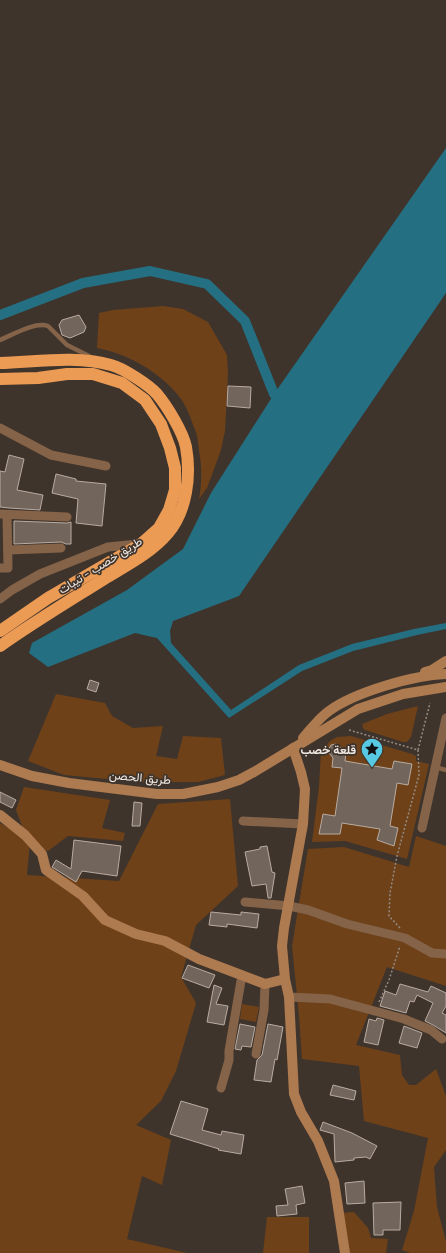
<svg xmlns="http://www.w3.org/2000/svg" width="446" height="1253" font-family="Lora,Vazirmatn,serif">
<rect width="100%" height="100%" fill="#3f342c"/>
<g fill="#6e4118">
<path d="M 163,306 L 183,309 L 208,322 L 227,355 L 228,374 L 225,431 L 221,450 L 207,488 L 199,499 C 202,484 202,466 199,451 C 198,444 198,436 195,430 C 191,419 186,404 178,395 C 158,371 128,354 97,348 L 99,313 L 113,310 Z"/>
<polygon points="56,694 105,703 112,716 133,728 163,726 156,756 177,759 183,736 221,738 225,775 198,782 139,782 64,775 28,761"/>
<polygon points="418,706 411,737 407,742 403,742 365,730 363,728 362,724 387,714"/>
<polygon points="351,736 412,754 416,756 416,761 429,764 407,859 345,841 312,842 319,787 321,751 330,741 337,737"/>
<polygon points="24,787 110,800 102,828 125,833 123,841 68,836 48,851 34,846 24,831 16,810"/>
<polygon points="230,799 238,886 196,925 181,977 196,1003 176,1071 161,1101 136,1125 171,1140 162,1185 142,1176 127,1239 187,1253 0,1253 0,823 30,841 27,875 119,881 158,804"/>
<polygon points="416,836 446,846 446,986 387,967 356,1045 400,1055 402,1075 409,1085 416,1085 436,1069 446,1096 446,1150 434,1167 437,1207 446,1242 446,1253 410,1253 402,1250 414,1211 428,1138 364,1121 359,1066 302,1059 299,1016 292,946 308,849 344,847 409,867"/>
<polygon points="242,1004 259,1007 256,1022 240,1019"/>
<polygon points="354,1212 368,1228 371,1238 388,1239 386,1253 348,1253 341,1213"/>
<polygon points="267,1217 309,1217 309,1253 263,1253"/>
</g>
<polygon fill="#247082" points="446,148 446,293 239,596 173,621 170,631 171,643 231,710 299,665 352,644 414,629 446,623 446,629 417,635 353,651 302,671 229,718 157,638 135,633 48,667 29,653 32,643 127,590 183,549 211,493 274,394"/>
<g fill="none" stroke-linecap="round" stroke-linejoin="round">
<polyline stroke="#247082" stroke-width="10" points="0,315 83,283 150,271 207,284 245,321 274,394"/>
</g>
<g fill="#72655c" stroke="#b9aba1">
<polygon points="79,315 86,327 84,332 70,338 62,335 59,325 62,320"/>
<polygon points="228,386 251,387 250,408 227,406"/>
<polygon points="9,455 24,459 17,490 43,495 40,510 9,508 0,507 0,471 5,472"/>
<polygon points="56,474 76,479 76,481 106,484 102,526 76,523 78,499 52,493"/>
<polygon points="14,521 67,523 71,522 71,544 66,544 61,542 14,544"/>
<polygon points="90,680 99,683 96,692 87,689"/>
<polygon points="336,744 341,748 343,753 346,753 345,761 392,769 394,761 412,764 408,785 397,783 390,826 398,828 394,846 377,840 380,829 342,823 340,834 319,834 323,814 335,816 342,768 332,767 333,758 329,753 328,750 331,745"/>
<polygon points="0,792 16,800 12,808 0,802"/>
<polygon points="134,802 142,803 140,826 132,826"/>
<polygon points="74,840 121,846 117,876 82,871 76,882 52,867 56,860 71,869"/>
<polygon points="267,846 272,872 275,873 271,898 268,898 266,884 252,886 245,852 260,849 260,847"/>
<polygon points="211,912 241,915 241,912 259,914 257,928 227,924 227,927 209,925"/>
<polygon points="188,965 215,975 209,988 182,978"/>
<polygon points="400,984 428,992 431,986 446,993 446,1006 442,1013 446,1015 446,1033 433,1025 425,1021 433,1003 417,995 414,1002 410,1001 406,1013 380,1006 385,991 396,995"/>
<polygon points="214,985 222,988 216,1004 228,1006 224,1025 207,1022"/>
<polygon points="377,1018 384,1020 378,1045 364,1042 369,1019 376,1021"/>
<polygon points="240,1024 255,1027 251,1047 242,1046 241,1050 235,1049"/>
<polygon points="268,1024 283,1027 277,1060 275,1059 271,1082 254,1080 257,1060 262,1055"/>
<polygon points="404,1026 422,1033 417,1048 399,1043"/>
<polygon points="333,1085 356,1091 354,1100 330,1095"/>
<polygon points="181,1101 208,1109 202,1130 221,1135 222,1131 244,1135 241,1154 218,1150 219,1149 170,1134"/>
<polygon points="323,1122 352,1133 377,1146 370,1159 366,1157 354,1158 354,1160 335,1162 334,1134 320,1130"/>
<polygon points="364,1181 365,1203 347,1204 345,1183"/>
<polygon points="302,1186 305,1203 296,1205 297,1214 277,1216 276,1206 288,1205 285,1189"/>
<polygon points="401,1202 400,1230 383,1230 383,1235 374,1235 373,1203"/>
</g>
<g fill="none" stroke-linecap="round" stroke-linejoin="round">
<g stroke="#948b84" stroke-width="1.5" stroke-dasharray="2 2" stroke-linecap="butt">
<polyline points="349,730 418,750 430,703"/>
<polyline points="372,763 378,740"/>
<polyline points="400,928 389,916 390,893 397,856 419,775 418,750"/>
<polyline points="379,1002 389,980 400,946"/>
</g>
<g stroke="#846348" stroke-width="4.5">
<path d="M 0,340 C 12,335 36,321 48,326 L 67,345 L 89,356"/>
<polyline points="435,767 446,770"/>
</g>
<g stroke="#846348" stroke-width="9">
<polyline points="0,428 51,455 106,466"/>
<polyline points="0,514 67,517"/>
<polyline points="8,550 61,548"/>
<polyline points="0,568 8,568 7,515"/>
<polyline points="0,599 12,590 40,574 108,547 138,544"/>
<polyline points="243,821 303,824"/>
<polyline points="422,828 446,718"/>
<polyline points="245,902 289,906 308,910 347,924 405,938 432,953 446,954"/>
<polyline points="289,997 330,999 382,1013 404,1019 431,1030 442,1039"/>
<polyline points="256,1054 264,1010 265,984"/>
<polyline points="221,1088 229,1060 229,1051 242,975"/>
</g>
<g stroke="#ae7a4f" stroke-width="10">
<polyline points="425,672 432,670 446,661"/>
<path d="M 303,738 C 311,729 319,718 329,711 C 355,692 414,675 446,674"/>
<polyline points="293,748 301,772 305,789 303,824 284,928 282,946 285,979 289,997 294,1094 301,1112 318,1141 334,1181 345,1253"/>
<polyline points="0,765 32,776 69,783 157,794 183,794 218,787 239,780 254,772 358,709 403,694 446,687"/>
<polyline points="0,815 25,835 42,854 46,870 83,896 105,920 136,934 165,941 199,959 265,984 285,979"/>
</g>
<g stroke="#ec9b55" stroke-width="12">
<path d="M 0,363 C 36,362 76,355 111,365 C 123,368 149,385 157,394 C 167,406 183,432 186,447 C 191,475 187,511 168,533 C 151,553 127,565 104,579 C 69,601 34,622 0,646"/>
<polyline points="0,379 38,378 67,374 93,374 122,383 145,400 161,424 170,448 175,468 175,490 169,510 159,528 141,544 48,598 0,631"/>
</g>
</g>
<defs>
<g id="sight-pin" transform="scale(1.15)"><path d="M0 17L-7.5 6A9.5 9.5 0 1 1 7.5 6Z" fill="#58c9e3" stroke="#3f342c"/><path d="M0-6L1.8-2.2L6-1.7L2.9 1.2L3.7 5.4L0 3.3L-3.7 5.4L-2.9 1.2L-6-1.7L-1.8-2.2Z" fill="#111"/></g>
</defs>
<g fill-rule="evenodd">
<use href="#sight-pin" x="372" y="749"/>
</g>
<g text-anchor="middle" dominant-baseline="central" stroke-width="3.5" stroke-linejoin="round" paint-order="stroke">
<g font-size="12" fill="#f0e9e3" stroke="#3f342c">
<text transform="translate(100 565) rotate(-32)">طريق خصب - تيبات</text>
<text transform="translate(140 777) rotate(5)">طريق الحصن</text>
</g>
<g font-size="12" font-weight="bold" fill="#f0e9e3" stroke="#3f342c" text-anchor="end">
<text x="356" y="749">قلعة خصب</text>
</g>
</g>
</svg>
